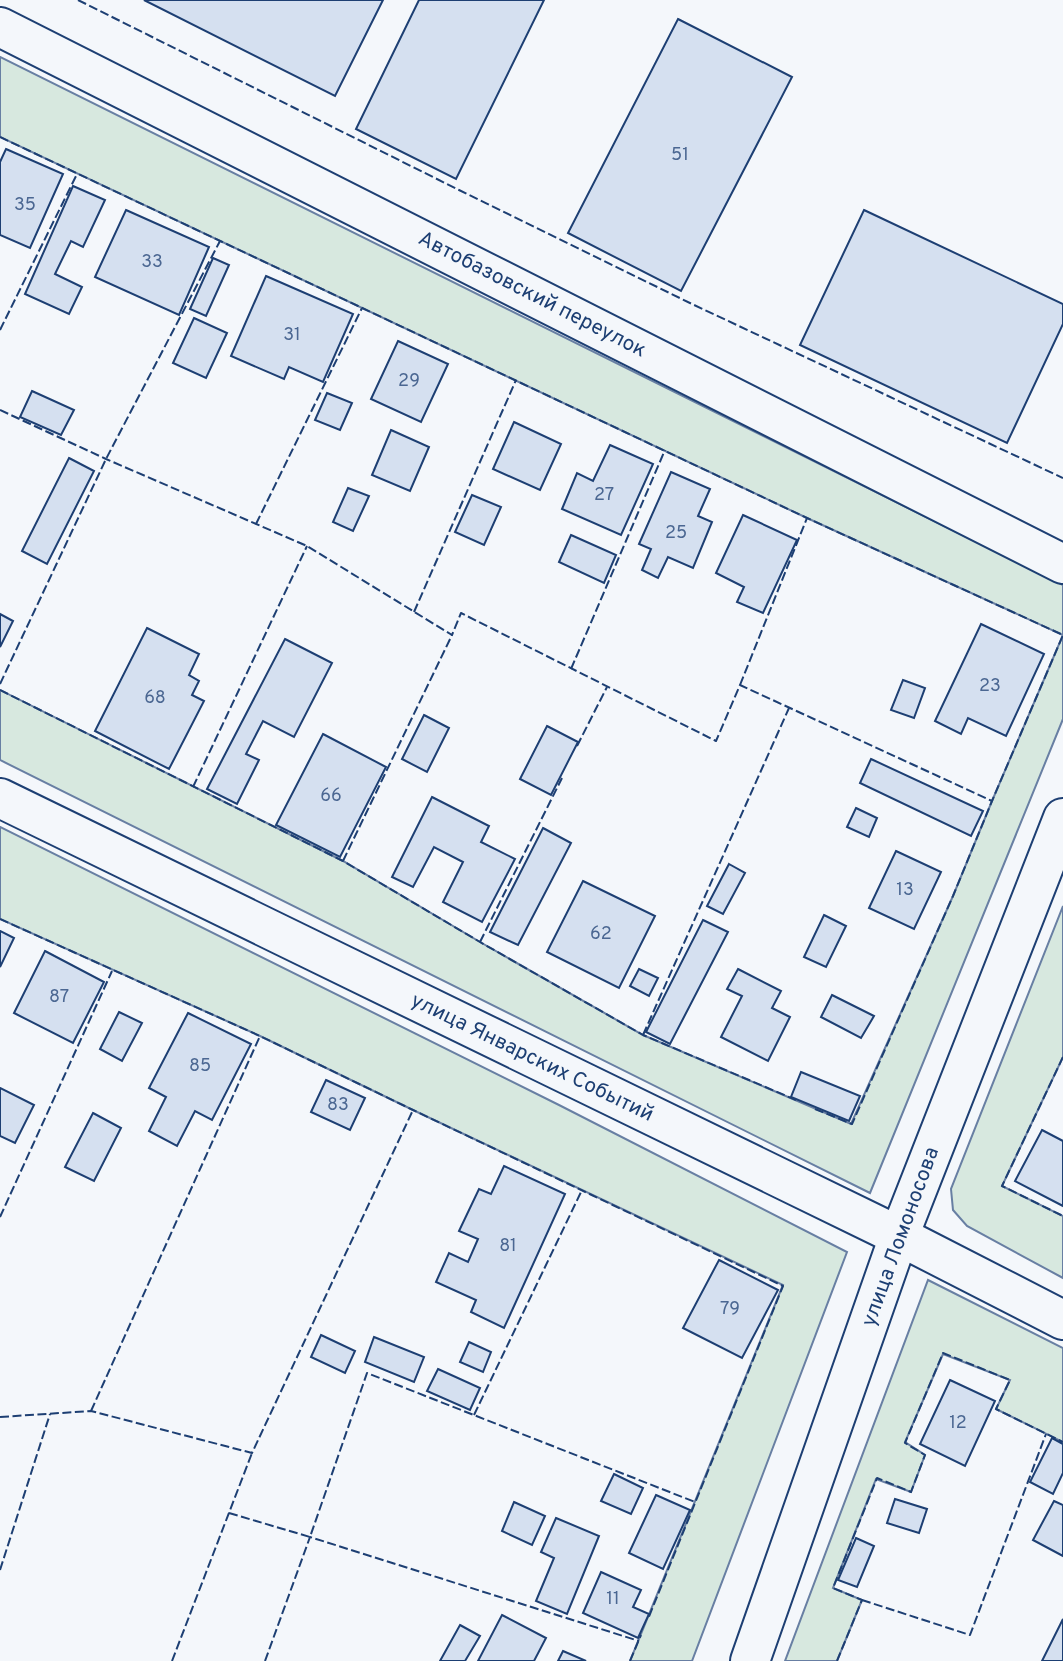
<svg xmlns="http://www.w3.org/2000/svg" width="1063" height="1661" font-family="Overpass,sans-serif">
<rect width="100%" height="100%" fill="#f4f7fb"/>
<g fill="#d7e8df" stroke="#687fa3" stroke-width="2">
<polygon points="0,57 1063,585 1063,719 870,1193 0,760 0,690 343,861 480,942 643,1035 851,1124 953,896 992,801 1063,635 807,518 0,137"/>
<polygon points="0,827 559,1105 847,1252 692,1661 630,1661 783,1285 413,1110 260,1036 0,919"/>
<polygon points="1063,906 1063,1057 1002,1186 1063,1216 1063,1278 967,1226 953,1210 951,1189"/>
<polygon points="928,1280 1063,1348 1063,1442 996,1409 1010,1380 943,1354 905,1442 925,1455 911,1492 876,1479 833,1588 862,1600 837,1661 785,1661"/>
</g>
<g fill="#d5e0f0" stroke="#1d3f73" stroke-width="2">
<polygon points="144,0 383,0 335,96"/>
<polygon points="419,0 544,0 456,179 356,129"/>
<polygon points="678,19 792,77 681,291 568,233"/>
<polygon points="6,149 63,174 30,248 0,235 0,162"/>
<polygon points="73,186 105,200 83,247 71,241 55,274 82,287 69,314 25,294"/>
<polygon points="126,210 209,247 179,315 95,277"/>
<polygon points="864,210 1063,304 1063,324 1007,443 800,345"/>
<polygon points="213,258 229,265 206,316 190,309"/>
<polygon points="266,276 353,314 323,382 289,367 284,379 231,356"/>
<polygon points="194,318 227,333 206,378 173,363"/>
<polygon points="398,341 448,364 421,422 371,399"/>
<polygon points="32,391 74,410 61,435 20,417"/>
<polygon points="327,393 352,403 340,430 315,420"/>
<polygon points="514,422 561,444 540,490 493,469"/>
<polygon points="391,430 429,447 410,491 372,475"/>
<polygon points="610,445 653,464 621,535 562,509 577,473 593,481"/>
<polygon points="69,458 94,471 47,564 22,551"/>
<polygon points="671,472 710,489 698,516 712,522 693,568 668,557 658,578 642,570 651,549 639,544"/>
<polygon points="348,488 369,496 353,531 333,522"/>
<polygon points="472,495 501,507 484,545 455,532"/>
<polygon points="743,515 797,540 763,613 737,602 744,587 716,573"/>
<polygon points="571,535 616,555 604,583 559,562"/>
<polygon points="0,614 13,621 0,647"/>
<polygon points="981,624 1044,654 1006,736 968,718 961,734 935,721"/>
<polygon points="147,628 199,654 189,675 199,681 192,695 204,701 169,769 95,731"/>
<polygon points="285,639 332,663 294,737 263,721 246,754 259,760 237,804 207,789"/>
<polygon points="903,680 925,688 914,718 891,710"/>
<polygon points="424,715 449,728 427,772 402,759"/>
<polygon points="547,726 578,742 551,795 520,779"/>
<polygon points="323,734 386,767 340,857 276,825"/>
<polygon points="871,759 983,811 971,836 860,783"/>
<polygon points="432,797 489,826 481,842 515,859 482,922 443,902 463,862 434,847 413,887 392,877"/>
<polygon points="856,808 877,818 869,837 847,827"/>
<polygon points="543,828 571,843 518,945 490,932"/>
<polygon points="896,851 941,872 914,929 869,908"/>
<polygon points="729,864 745,873 723,914 707,906"/>
<polygon points="583,881 655,916 619,988 547,952"/>
<polygon points="824,915 846,926 826,967 804,957"/>
<polygon points="703,920 728,932 670,1044 646,1032"/>
<polygon points="0,931 14,938 0,967"/>
<polygon points="45,951 104,982 73,1043 14,1013"/>
<polygon points="639,969 658,978 649,996 630,986"/>
<polygon points="738,969 781,991 772,1008 790,1017 768,1061 721,1037 742,996 727,989"/>
<polygon points="832,995 874,1016 861,1038 821,1017"/>
<polygon points="119,1012 142,1023 122,1061 100,1049"/>
<polygon points="188,1013 251,1044 212,1120 195,1111 177,1146 149,1131 166,1097 149,1088"/>
<polygon points="801,1072 860,1096 849,1121 791,1097"/>
<polygon points="326,1080 365,1098 350,1130 311,1112"/>
<polygon points="0,1088 34,1105 15,1143 0,1136"/>
<polygon points="93,1113 121,1128 94,1181 65,1167"/>
<polygon points="1042,1130 1063,1141 1063,1206 1015,1181"/>
<polygon points="504,1166 565,1194 504,1328 471,1312 476,1300 436,1282 449,1253 468,1262 478,1239 459,1231 479,1189 491,1194"/>
<polygon points="719,1260 778,1290 742,1358 683,1328"/>
<polygon points="321,1335 355,1351 345,1373 311,1357"/>
<polygon points="374,1337 424,1357 414,1382 365,1362"/>
<polygon points="469,1342 491,1352 483,1372 460,1362"/>
<polygon points="438,1369 480,1388 470,1410 427,1391"/>
<polygon points="950,1380 995,1401 965,1466 920,1444"/>
<polygon points="1052,1438 1063,1444 1063,1473 1053,1494 1030,1482"/>
<polygon points="614,1474 643,1488 631,1514 601,1501"/>
<polygon points="656,1495 690,1510 663,1569 629,1553"/>
<polygon points="895,1499 927,1509 919,1533 887,1523"/>
<polygon points="1054,1501 1063,1505 1063,1556 1033,1540"/>
<polygon points="514,1502 545,1516 532,1545 502,1531"/>
<polygon points="556,1518 599,1536 567,1614 536,1601 554,1558 541,1552"/>
<polygon points="856,1538 874,1546 857,1587 838,1580"/>
<polygon points="601,1572 641,1590 633,1607 649,1614 638,1638 583,1613"/>
<polygon points="502,1615 546,1638 534,1661 478,1661"/>
<polygon points="1063,1619 1063,1661 1042,1661"/>
<polygon points="460,1625 480,1636 465,1661 440,1661"/>
<polygon points="563,1651 586,1661 558,1661"/>
</g>
<g fill="none" stroke-linecap="round" stroke-linejoin="round">
<g stroke="#1d3f73" stroke-width="42">
<g id="minor">
<polyline points="0,27 1063,564"/>
<polyline points="0,798 899,1236 1063,1320"/>
<polyline points="750,1661 899,1236 1063,818"/>
</g>
</g>
<use href="#minor" stroke="#f4f7fb" stroke-width="38"/>
<g stroke="#1d3f73" stroke-width="2" stroke-dasharray="9 3.5" stroke-linecap="butt">
<polyline points="78,0 459,190 692,304 1063,478"/>
<polyline points="0,137 807,518 1063,635 992,801 953,896 852,1124 815,1109"/>
<polyline points="0,330 77,174"/>
<polyline points="0,410 106,459 307,546 452,635 461,613 716,741 740,685 992,801"/>
<polyline points="256,524 362,308"/>
<polyline points="414,612 516,380"/>
<polyline points="571,669 665,450"/>
<polyline points="0,684 106,459 220,241"/>
<polyline points="740,685 807,518"/>
<polyline points="0,690 343,861 480,942 643,1035 796,1100"/>
<polyline points="577,746 607,687"/>
<polyline points="193,787 307,546"/>
<polyline points="343,861 452,635"/>
<polyline points="0,919 260,1036 413,1110 783,1286 648,1619"/>
<polyline points="480,942 562,778"/>
<polyline points="643,1035 789,708"/>
<polyline points="1063,1057 1002,1186 1063,1216"/>
<polyline points="0,1217 112,971"/>
<polyline points="91,1411 260,1036"/>
<polyline points="474,1415 582,1190"/>
<polyline points="0,1417 91,1411 252,1453 413,1110"/>
<polyline points="229,1513 310,1537 367,1373 695,1502"/>
<polyline points="0,1570 50,1414"/>
<polyline points="862,1600 970,1635 1046,1434"/>
<polyline points="172,1661 252,1453"/>
<polyline points="265,1661 310,1537 639,1641"/>
<polyline points="630,1661 641,1635"/>
<polyline points="837,1661 862,1600 833,1588 877,1478 911,1492 925,1455 905,1443 943,1353 1010,1380 996,1409 1063,1442"/>
</g>
</g>
<g text-anchor="middle" dominant-baseline="central" stroke-width="5" stroke-linejoin="round" paint-order="stroke">
<g font-size="18" fill="#4b6792">
<text x="680" y="155">51</text>
<text x="25" y="205">35</text>
<text x="152" y="262">33</text>
<text x="292" y="335">31</text>
<text x="409" y="381">29</text>
<text x="604" y="495">27</text>
<text x="676" y="533">25</text>
<text x="990" y="686">23</text>
<text x="155" y="698">68</text>
<text x="331" y="796">66</text>
<text x="905" y="890">13</text>
<text x="601" y="934">62</text>
<text x="59" y="997">87</text>
<text x="200" y="1066">85</text>
<text x="338" y="1105">83</text>
<text x="508" y="1246">81</text>
<text x="730" y="1309">79</text>
<text x="958" y="1423">12</text>
<text x="613" y="1599">11</text>
</g>
<g font-size="21" fill="#1d3f73" stroke="#f4f7fb">
<text transform="translate(532 295) rotate(27)">Автобазовский переулок</text>
<text transform="translate(532 1058) rotate(26)">улица Январских Событий</text>
<text transform="translate(901 1237) rotate(-70)">улица Ломоносова</text>
</g>
</g>
</svg>
